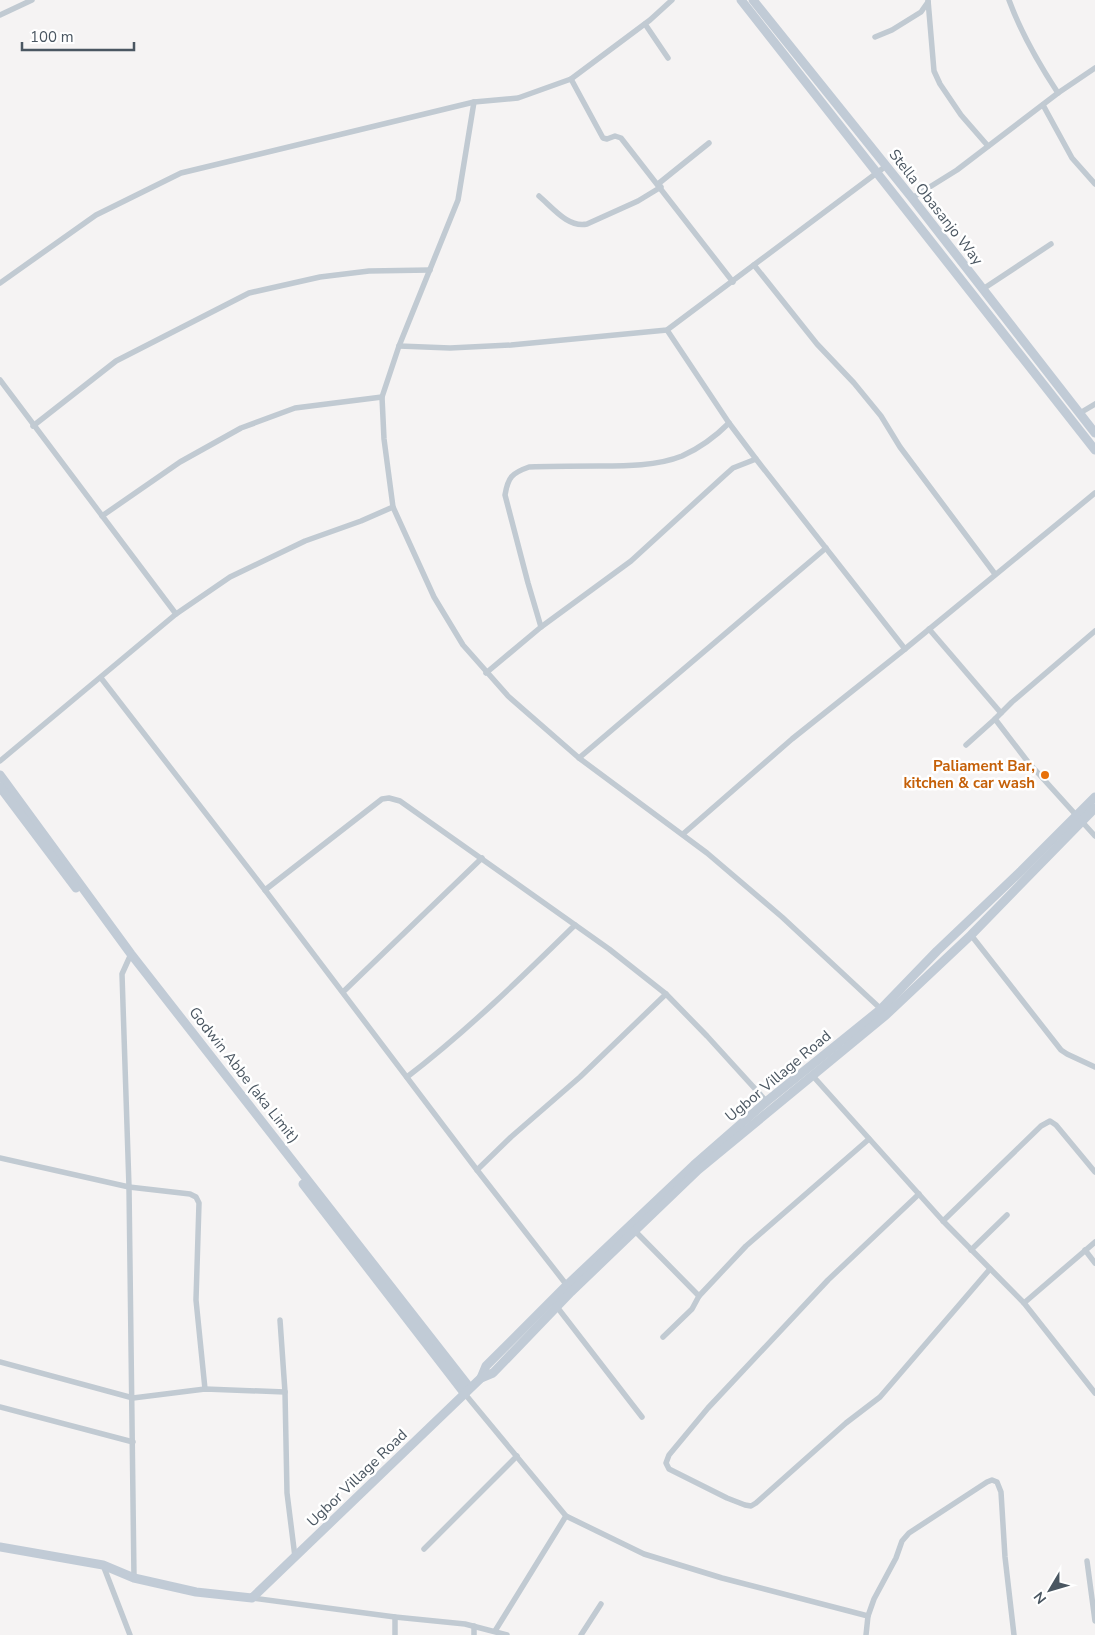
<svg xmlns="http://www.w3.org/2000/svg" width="1095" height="1635" font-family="'Nunito Sans',sans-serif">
<rect width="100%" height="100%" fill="#f5f3f3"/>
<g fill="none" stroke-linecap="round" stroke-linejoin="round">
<g stroke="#c1cad2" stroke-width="5.5">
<polyline points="928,0 934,71 940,84 961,115 988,146"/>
<path d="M 1009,0 C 1021,33 1039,64 1058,93"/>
<polyline points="0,15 32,0"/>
<polyline points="645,24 668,58"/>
<polyline points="875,37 892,30 921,12 928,2"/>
<polyline points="571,79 603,138 607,139 615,136 621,138 733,282"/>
<polyline points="474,102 458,200 399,346 382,397 384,439 393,507 434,597 463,645 508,696 579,758 707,853 782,917 882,1010"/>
<polyline points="1043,105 1072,158 1095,184"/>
<polyline points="658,184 709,143"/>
<path d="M 539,196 C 553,208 568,228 587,224 L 638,201 L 661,187"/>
<polyline points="912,198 957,170 1058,93 1095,68"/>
<polyline points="754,265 817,344 854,383 881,416 900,447 995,574"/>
<polyline points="0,283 96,215 181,173 474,102 518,98 571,79 650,20 672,0"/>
<polyline points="983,289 1051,244"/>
<polyline points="667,330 729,423 756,459 905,649"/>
<polyline points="399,346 450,348 511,345 667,330 886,166"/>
<polyline points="0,380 176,614 0,761"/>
<polyline points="1080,413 1095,404"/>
<polyline points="33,426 116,361 249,293 320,277 369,271 430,270"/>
<polyline points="102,516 180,462 241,428 295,408 382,397"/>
<polyline points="176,614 230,577 305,541 361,521 393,507"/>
<path d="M 541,627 L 528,583 L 505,495 C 508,477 512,473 529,467 C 552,466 576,466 599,466 C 626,466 657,466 682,456 C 700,448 716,436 729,423"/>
<polyline points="929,629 1001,713"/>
<polyline points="1095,631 1012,702 995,719 1028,762 1095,836"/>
<polyline points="486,673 541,627 631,561 724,476 733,468 756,459"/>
<polyline points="101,678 265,890 477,1170 569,1288"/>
<polyline points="966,745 995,719"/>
<polyline points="579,758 826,548"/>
<polyline points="683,834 792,739 905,649 1095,493"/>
<polyline points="265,890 382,799 389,798 400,801 609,949 666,994 707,1036 767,1102"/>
<polyline points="971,935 1061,1050 1067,1054 1095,1067"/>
<polyline points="131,954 122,974 129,1187 134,1578"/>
<polyline points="343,992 482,858"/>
<polyline points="812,1075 943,1221 1024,1303 1095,1393"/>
<path d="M 407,1077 C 467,1031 521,978 575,925"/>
<polyline points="0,1158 129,1187 190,1194 196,1197 199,1203 196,1300 205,1389"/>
<polyline points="477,1170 511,1137 580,1077 666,994"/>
<polyline points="919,1194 828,1280 708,1408 669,1455 666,1463 669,1469 727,1498 745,1505 751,1506 756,1503 846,1423 880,1397 990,1269"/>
<polyline points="943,1221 1041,1126 1050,1121 1056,1125 1095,1172"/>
<polyline points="635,1231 699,1296"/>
<polyline points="971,1250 1007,1215"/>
<polyline points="1085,1250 1095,1263"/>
<polyline points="1024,1303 1095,1242"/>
<polyline points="557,1307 642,1417"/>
<polyline points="280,1320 285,1392 287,1493 295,1557"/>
<polyline points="663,1337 692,1309 699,1296 746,1246 869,1139"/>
<polyline points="0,1362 133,1398 205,1389 285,1392"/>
<polyline points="465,1394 566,1516 644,1554 722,1578 868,1616"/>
<polyline points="0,1407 133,1442"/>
<polyline points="424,1549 517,1456"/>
<polyline points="1087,1561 1095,1621"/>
<polyline points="103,1565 130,1635"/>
<polyline points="252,1598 395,1617 465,1624 507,1635"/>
<polyline points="474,1626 474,1635"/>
<polyline points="495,1631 566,1516"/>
<polyline points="395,1635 395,1617"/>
<polyline points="581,1635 601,1604"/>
<polyline points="866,1635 868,1616 874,1599 896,1558 902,1541 909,1533 987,1482 992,1480 997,1482 1001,1492 1005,1557 1014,1635"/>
</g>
<g stroke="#c1cbd6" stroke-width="9">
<polyline points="741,0 1095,450"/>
<polyline points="753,0 912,198 1095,433"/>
<polyline points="0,775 131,954 470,1388"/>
<polyline points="0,787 76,888"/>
<polyline points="303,1184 465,1394"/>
<polyline points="481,1378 486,1366 566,1286 694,1165 767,1101 881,1009 937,951 1021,871 1095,797"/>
<polyline points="0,1547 103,1565 134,1578 196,1592 252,1598 481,1378 493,1373 571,1292 698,1170 886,1015 971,935 1095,808"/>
</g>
</g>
<circle fill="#e8710a" stroke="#fff" stroke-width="2" cx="1045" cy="775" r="5"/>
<g text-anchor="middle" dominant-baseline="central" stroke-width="5" stroke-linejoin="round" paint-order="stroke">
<g font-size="15" fill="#4a5661" stroke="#fff">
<text transform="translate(936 207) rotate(52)">Stella Obasanjo Way</text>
<text transform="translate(244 1075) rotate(52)">Godwin Abbe (aka Limit)</text>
<text transform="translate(778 1076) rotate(-40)">Ugbor Village Road</text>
<text transform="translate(357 1478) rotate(-44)">Ugbor Village Road</text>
</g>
<g font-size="15" font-weight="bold" fill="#c56008" stroke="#fff" text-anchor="end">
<text x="1035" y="766">Paliament Bar,<tspan x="1035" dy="17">kitchen &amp; car wash</tspan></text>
</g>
</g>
<g transform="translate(1050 1590) rotate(232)" stroke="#ffffff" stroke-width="4" paint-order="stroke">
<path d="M0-4L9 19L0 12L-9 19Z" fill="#4a5661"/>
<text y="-8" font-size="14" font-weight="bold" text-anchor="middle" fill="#4a5661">N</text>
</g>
<path d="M22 42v8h112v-8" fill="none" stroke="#4a5661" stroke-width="2.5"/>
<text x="30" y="42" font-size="15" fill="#4a5661" stroke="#ffffff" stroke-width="4" paint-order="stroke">100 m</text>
</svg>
